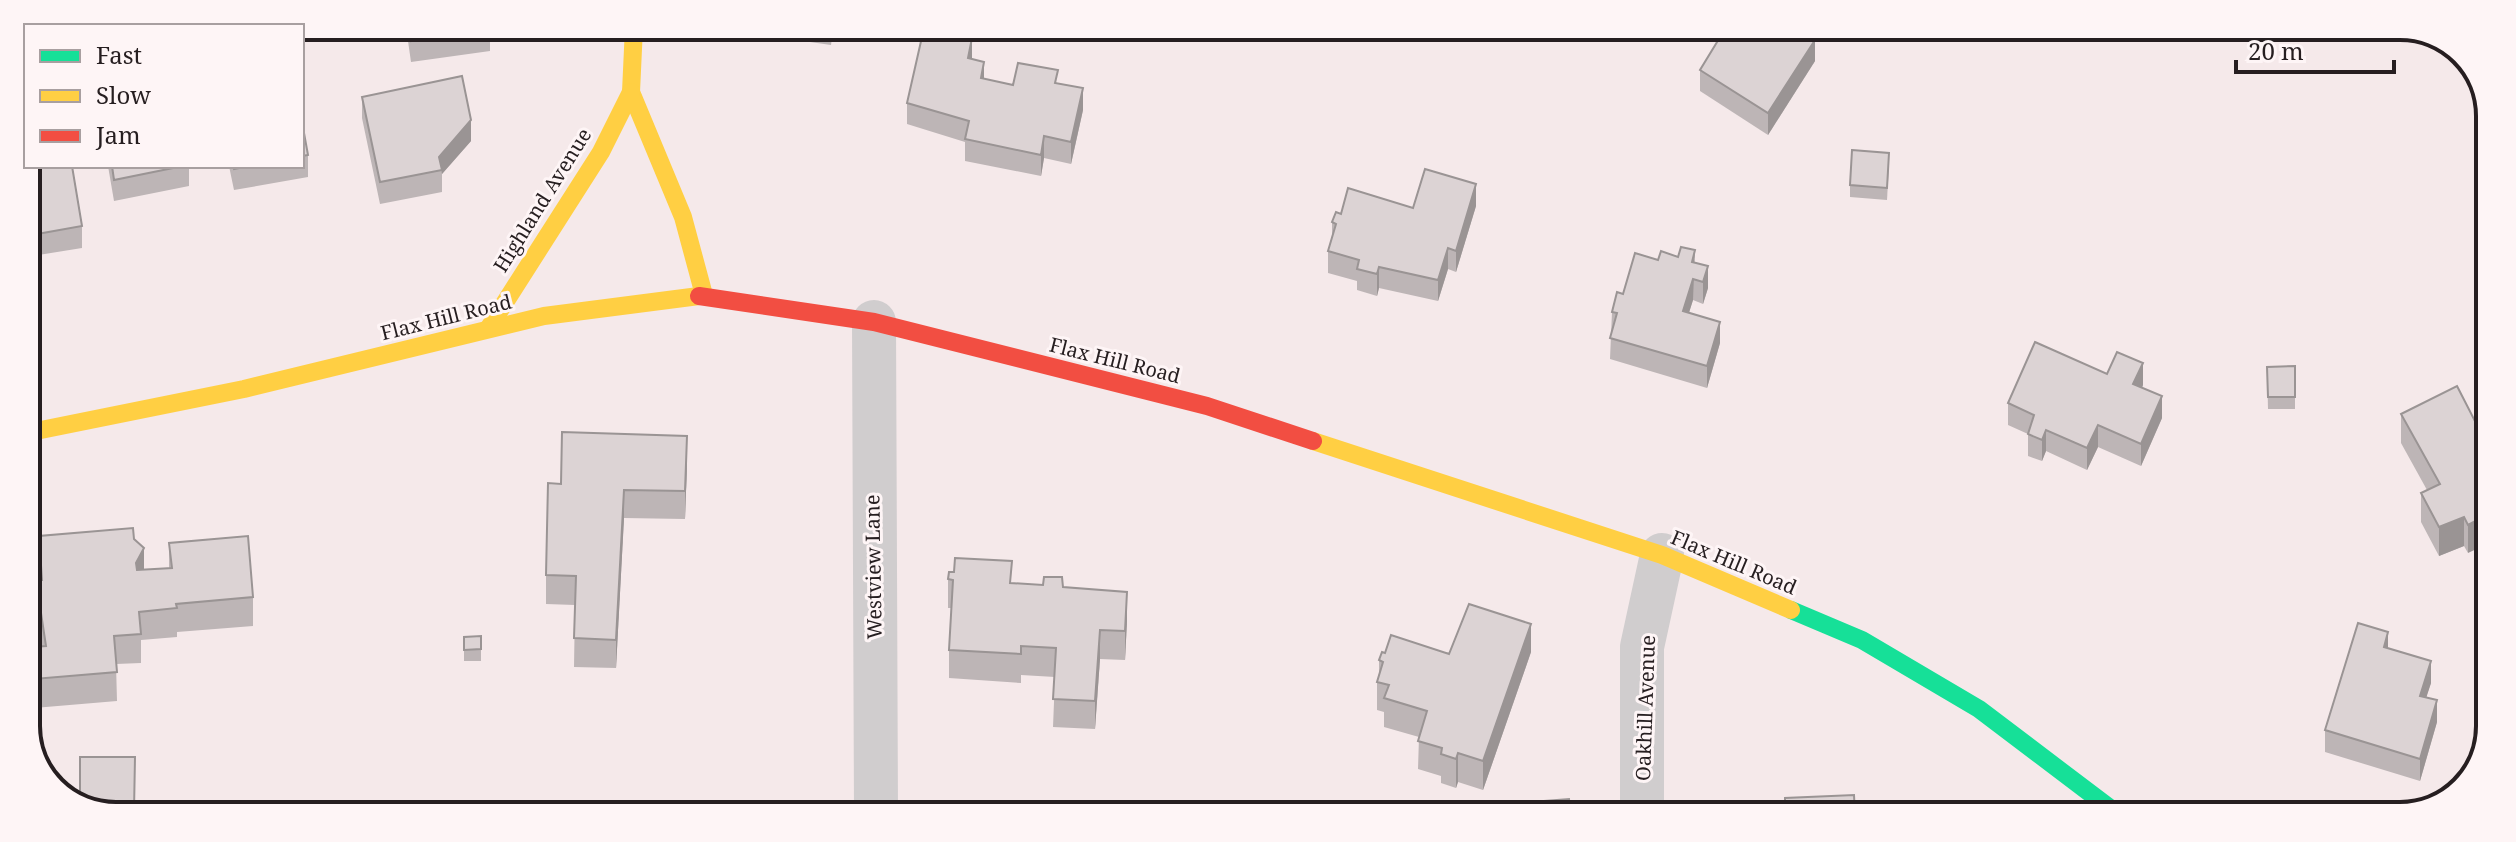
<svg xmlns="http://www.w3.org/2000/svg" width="2516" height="842" font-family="'Noto Serif',serif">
<rect width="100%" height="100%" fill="#f5e9ea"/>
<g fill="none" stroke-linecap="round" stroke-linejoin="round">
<g stroke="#d0cdce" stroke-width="44">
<polyline points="874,322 876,813"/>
<polyline points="1642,814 1642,647 1662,555"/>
</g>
<polyline stroke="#16e098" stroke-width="18" points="1791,610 1862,640 1979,709 2119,815"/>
<g stroke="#ffcf43" stroke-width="18">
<polyline points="634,27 631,92 683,217 704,295"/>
<polyline points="488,329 601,152 631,92"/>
<polyline points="26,433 244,389 544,316 699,296"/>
<polyline points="1313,441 1662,555 1791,610"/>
</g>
<polyline stroke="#f24e42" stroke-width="18" points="699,296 874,322 1207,406 1313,441"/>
</g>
<g fill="#bdb5b6">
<polygon points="406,27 490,27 490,51 411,62"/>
<polygon points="789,27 842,27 842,31 833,30 831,45 789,39"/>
<polygon points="972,59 984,79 1013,85 1058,83 1083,110 1071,164 1044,158 1041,176 965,161 965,142 907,124 907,103"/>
<polygon points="1815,61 1768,135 1700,91 1700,70"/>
<polygon points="362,97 471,141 442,174 442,192 380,204 362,118"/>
<polygon points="302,122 308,155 308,177 234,190 229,166 302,166"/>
<polygon points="1889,165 1887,200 1850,197 1850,185"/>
<polygon points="26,166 82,226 82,248 26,257"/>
<polygon points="108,166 189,166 189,186 114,201"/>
<polygon points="1476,206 1456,272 1448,269 1438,301 1379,288 1377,296 1357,290 1357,281 1328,273 1328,251 1332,236 1332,222 1341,214 1413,208"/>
<polygon points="1658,260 1695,263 1708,288 1703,304 1693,300 1689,312 1720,343 1707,388 1610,359 1612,312 1623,294"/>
<polygon points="2295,366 2295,409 2268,409 2267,367"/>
<polygon points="2107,374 2143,385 2142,388 2162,418 2141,466 2098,447 2087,470 2046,451 2042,461 2028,456 2028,434 2008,425 2008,403"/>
<polygon points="2401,414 2480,431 2468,553 2464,546 2439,556 2421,522 2421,493 2427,490 2401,443"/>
<polygon points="687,464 685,519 624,518 616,668 574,667 575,605 546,604 546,575 561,484"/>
<polygon points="39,536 134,539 144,570 169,568 169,543 253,597 253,626 177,632 177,637 141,640 141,663 116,664 117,701 34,708 31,676 31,647 42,646 36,609 36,580 40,580"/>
<polygon points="948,579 1063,587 1127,621 1125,660 1100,659 1095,729 1053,727 1055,677 1021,675 1021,683 949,678 949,650 951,608 948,608"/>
<polygon points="481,636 481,661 464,661 464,637"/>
<polygon points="2388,648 2431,683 2426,697 2437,722 2420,781 2325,752 2325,730"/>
<polygon points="1531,652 1483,790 1458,782 1456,788 1441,783 1441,776 1418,769 1419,737 1384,727 1384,712 1377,710 1377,682 1379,674 1379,660 1385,653"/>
</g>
<g fill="#9a9494">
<polygon points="972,38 972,59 968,58"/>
<polygon points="1815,40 1815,61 1768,135 1768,113"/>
<polygon points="984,62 984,83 981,78"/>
<polygon points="1083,88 1083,110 1071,164 1071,142"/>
<polygon points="471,120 471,141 442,174 439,157"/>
<polygon points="1044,136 1044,158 1041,176 1041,155"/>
<polygon points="1476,184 1476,206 1456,272 1456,251"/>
<polygon points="1448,248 1448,269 1438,301 1438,280"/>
<polygon points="1695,250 1693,300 1683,332 1683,311"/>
<polygon points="1708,266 1708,288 1703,304 1703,282"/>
<polygon points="1379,267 1379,288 1377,296 1377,274"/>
<polygon points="1720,322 1720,343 1707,388 1707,366"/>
<polygon points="2143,363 2143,385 2133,406 2133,384"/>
<polygon points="2162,396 2162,418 2141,466 2141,444"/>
<polygon points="2098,425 2098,447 2087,470 2087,448"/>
<polygon points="2046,430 2046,451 2042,461 2042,440"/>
<polygon points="687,436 687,464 685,519 685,491"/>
<polygon points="624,490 624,518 616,668 616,640"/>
<polygon points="2487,515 2487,544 2468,553 2468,525"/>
<polygon points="2464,517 2464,546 2439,556 2439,527"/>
<polygon points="144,548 144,576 136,592 136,563"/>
<polygon points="1127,592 1127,621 1125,660 1125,631"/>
<polygon points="1531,624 1531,652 1483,790 1483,761"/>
<polygon points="1100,630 1100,659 1095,729 1095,701"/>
<polygon points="2388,632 2388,654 2384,647"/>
<polygon points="2431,661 2431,683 2420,717 2420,696"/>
<polygon points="2437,700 2437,722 2420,781 2420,759"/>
<polygon points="1458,753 1458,782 1456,788 1456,759"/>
</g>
<g fill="#dcd3d4" stroke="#9a9494" stroke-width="2">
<polygon points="409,27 490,27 490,29 411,41"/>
<polygon points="924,28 972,38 968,58 984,62 981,78 1013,85 1018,63 1058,70 1055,83 1083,88 1071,142 1044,136 1041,155 965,139 969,121 907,103"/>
<polygon points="1725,29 1799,29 1815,40 1768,113 1700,70"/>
<polygon points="462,76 471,120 439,157 442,170 380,182 362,97"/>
<polygon points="302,122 308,155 302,156"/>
<polygon points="1852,150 1889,153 1887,188 1850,185"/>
<polygon points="26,166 72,166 82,226 26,236"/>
<polygon points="112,166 183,166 114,180"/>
<polygon points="233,166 249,166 234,169"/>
<polygon points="1425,169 1476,184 1456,251 1448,248 1438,280 1379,267 1377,274 1357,269 1359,260 1328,251 1336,224 1332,222 1336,212 1341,214 1348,188 1413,208"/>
<polygon points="1681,247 1695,250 1692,262 1708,266 1703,282 1693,279 1683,311 1720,322 1707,366 1610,338 1617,313 1612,312 1617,292 1623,294 1635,253 1658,260 1661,251 1678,257"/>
<polygon points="2035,342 2107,374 2117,352 2143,363 2133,384 2162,396 2141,444 2098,425 2087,448 2046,430 2042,440 2028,434 2034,415 2008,403"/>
<polygon points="2295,366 2295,397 2268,397 2267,367"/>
<polygon points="2457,386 2480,431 2488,427 2487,515 2468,525 2464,517 2439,527 2421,493 2440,484 2401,414"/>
<polygon points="562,432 687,436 685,491 624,490 616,640 574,638 576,576 546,575 548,483 561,484"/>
<polygon points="133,528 134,539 144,548 136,563 137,570 172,568 169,543 248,536 253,597 176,604 177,608 139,612 141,634 114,636 117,672 34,679 31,647 46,646 36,580 42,580 39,536"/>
<polygon points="955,558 1012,561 1010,583 1043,585 1044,577 1062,577 1063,587 1127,592 1125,631 1100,630 1095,701 1053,699 1056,648 1021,646 1021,654 949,650 953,580 948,579 949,572 954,572"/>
<polygon points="1469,604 1531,624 1483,761 1458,753 1456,759 1441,754 1442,748 1418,741 1427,711 1384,698 1389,685 1377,682 1383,662 1379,660 1382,652 1385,653 1391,635 1449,654"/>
<polygon points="2358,623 2388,632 2384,647 2431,661 2420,696 2437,700 2420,759 2325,730"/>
<polygon points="481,636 481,649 464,650 464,637"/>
<polygon points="80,757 135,757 134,811 88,811 80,806"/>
<polygon points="1854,795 1855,815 1785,815 1785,798"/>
<polygon points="1569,799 1570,814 1516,814 1516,803"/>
</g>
<g text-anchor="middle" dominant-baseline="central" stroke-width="6" stroke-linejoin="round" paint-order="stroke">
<g font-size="20" fill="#261e20" stroke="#fef5f6">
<text transform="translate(542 200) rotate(-58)">Highland Avenue</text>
<text transform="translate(446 317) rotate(-14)">Flax Hill Road</text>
<text transform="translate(1115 360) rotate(14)">Flax Hill Road</text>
<text transform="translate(1734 562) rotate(23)">Flax Hill Road</text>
<text transform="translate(873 567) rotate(-91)">Westview Lane</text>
<text transform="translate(1645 708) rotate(-88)">Oakhill Avenue</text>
</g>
</g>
<path d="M0 0H2516V842H0ZM116 40H2400A76 76 0 0 1 2476 116V726A76 76 0 0 1 2400 802H116A76 76 0 0 1 40 726V116A76 76 0 0 1 116 40Z" fill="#fef5f6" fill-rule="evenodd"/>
<path fill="none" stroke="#261e20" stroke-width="4" d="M116 40H2400A76 76 0 0 1 2476 116V726A76 76 0 0 1 2400 802H116A76 76 0 0 1 40 726V116A76 76 0 0 1 116 40Z"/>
<rect x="24" y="24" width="280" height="144" fill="#fef5f6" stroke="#a89fa0" stroke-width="2"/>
<rect x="40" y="50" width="40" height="12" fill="#16e098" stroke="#a89fa0" stroke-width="2"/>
<text x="96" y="64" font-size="24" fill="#261e20">Fast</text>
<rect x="40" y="90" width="40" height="12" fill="#ffcf43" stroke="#a89fa0" stroke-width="2"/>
<text x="96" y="104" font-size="24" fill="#261e20">Slow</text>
<rect x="40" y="130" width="40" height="12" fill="#f24e42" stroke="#a89fa0" stroke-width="2"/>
<text x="96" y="144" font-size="24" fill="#261e20">Jam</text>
<path d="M2236 60v12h158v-12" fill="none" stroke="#261e20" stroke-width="4"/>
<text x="2248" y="60" font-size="24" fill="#261e20" stroke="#fef5f6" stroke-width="6" paint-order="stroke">20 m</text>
</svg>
